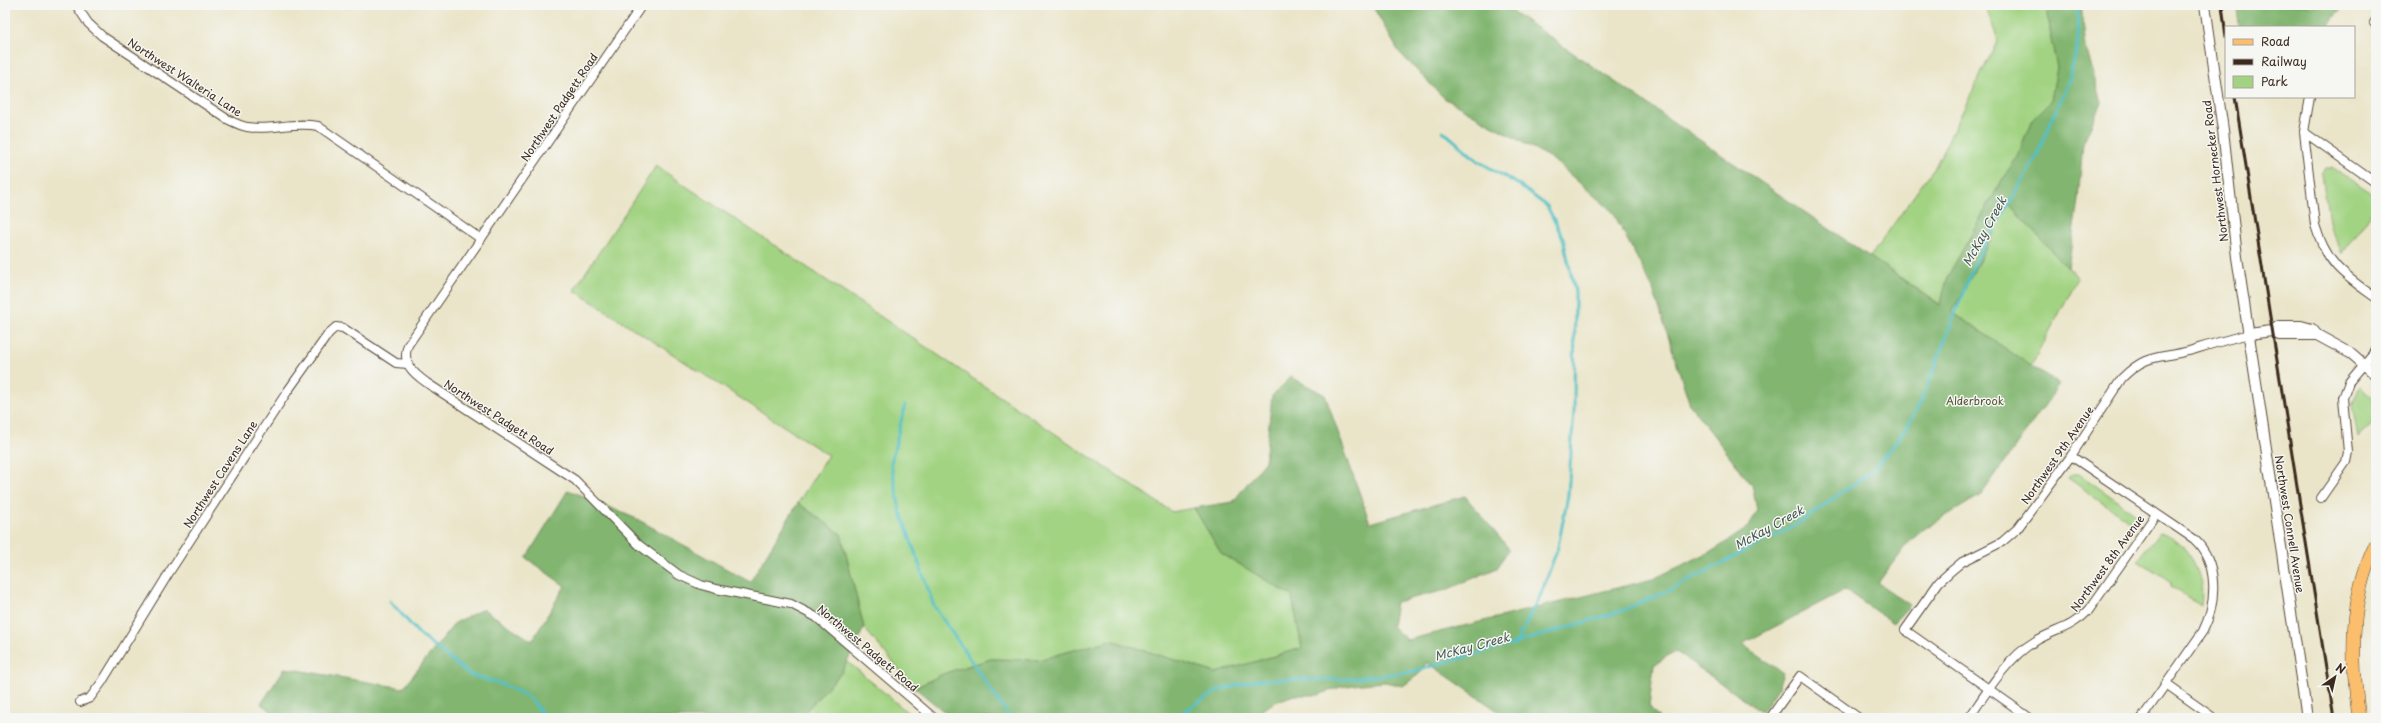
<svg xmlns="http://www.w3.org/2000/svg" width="2381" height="723" font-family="'Playpen Sans',sans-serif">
<rect width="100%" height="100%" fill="#f6f6f2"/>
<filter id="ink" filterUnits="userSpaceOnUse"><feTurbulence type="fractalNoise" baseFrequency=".025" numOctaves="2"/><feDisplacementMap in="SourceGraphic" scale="8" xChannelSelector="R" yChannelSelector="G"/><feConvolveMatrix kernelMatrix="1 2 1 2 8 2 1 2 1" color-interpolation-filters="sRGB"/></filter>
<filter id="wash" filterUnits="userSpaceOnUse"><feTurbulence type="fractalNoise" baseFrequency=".012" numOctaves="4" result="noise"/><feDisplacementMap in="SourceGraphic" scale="16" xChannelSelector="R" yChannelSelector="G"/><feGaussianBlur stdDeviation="0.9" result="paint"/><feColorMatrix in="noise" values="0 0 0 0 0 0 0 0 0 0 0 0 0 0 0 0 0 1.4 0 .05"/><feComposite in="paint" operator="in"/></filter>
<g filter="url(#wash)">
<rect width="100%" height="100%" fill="#eae5c9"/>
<g fill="#a2d382" stroke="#6e7e50">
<polygon points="1985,5 2047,5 2051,38 2057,68 2051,101 2032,120 2018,156 2005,175 1948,276 1941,305 1870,257 1936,165 1998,40"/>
<polygon points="656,166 1172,512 1194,508 1221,553 1292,596 1302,648 1216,673 1111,640 1038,660 991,659 945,673 915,688 864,628 841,534 798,503 828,455 574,290"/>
<polygon points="2326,167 2332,167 2376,197 2376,206 2342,254 2330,227 2322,174"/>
<polygon points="2009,204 2078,278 2031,366 1952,312"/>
<polygon points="2360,386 2376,400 2376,419 2358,438 2352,405"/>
<polygon points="2072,474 2079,474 2136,514 2138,520 2135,525 2068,478"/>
<path d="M 2159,533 C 2189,540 2206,577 2201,606 L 2171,586 L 2171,582 L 2138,560 Z"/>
<polygon points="847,661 914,718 799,718 841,673"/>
</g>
<g fill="#81b570" stroke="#5e7047">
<polygon points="1372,5 1503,5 1940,305 1948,276 2005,175 2018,156 2032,120 2051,101 2057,68 2051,38 2047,5 2081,5 2086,47 2101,103 2083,143 2078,200 2068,268 2009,204 1952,312 2059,385 1981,495 1924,529 1906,545 1878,583 1910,605 1893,623 1845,590 1742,644 1783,673 1778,688 1762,712 1675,651 1654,665 1649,706 1659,718 1508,718 1427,662 1419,674 1403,686 1385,682 1361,684 1340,687 1318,695 1294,695 1275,702 1248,718 952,718 915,688 945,673 991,659 1038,660 1111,640 1216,673 1302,648 1292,596 1221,553 1194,508 1233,502 1265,461 1272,396 1291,377 1325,395 1370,523 1465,496 1509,549 1497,568 1446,590 1396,602 1392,626 1407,640 1653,579 1716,549 1749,527 1757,510 1752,485 1690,405 1653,289 1613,212 1552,159 1444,98 1399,52"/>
<polygon points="2236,5 2343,5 2327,27 2240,27"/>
<polygon points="568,490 637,519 750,582 798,503 841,534 864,628 841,673 799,718 280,718 261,704 285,668 403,688 455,623 483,609 532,641 565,586 526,558"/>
</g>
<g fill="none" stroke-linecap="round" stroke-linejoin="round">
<g stroke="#52c0c6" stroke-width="3">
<polyline points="1443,131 1478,161 1516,183 1547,206 1563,238 1575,292 1574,410 1568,495 1558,547 1541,594 1516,643"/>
<polyline points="905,405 891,463 900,510 934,606 1010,718"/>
<polyline points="390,601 419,634 470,675 502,684 529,697 546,718"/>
<polyline points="1177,718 1189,708 1219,690 1257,680 1346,679 1410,672 1516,643 1624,610 1674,588 1799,523 1872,471 1902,434 1920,404 1975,262 2036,158 2069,80 2078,43 2077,5"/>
</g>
</g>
</g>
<g filter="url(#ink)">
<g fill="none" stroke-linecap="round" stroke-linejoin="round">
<g stroke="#554638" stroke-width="10">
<g id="minor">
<path d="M 76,5 L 88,23 L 102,36 L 227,119 C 233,122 240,126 247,127 C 271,131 293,121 318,126 L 481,239"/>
<path d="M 642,5 L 408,345 C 401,363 413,373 427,383 L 575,480 L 639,545 L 679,575 L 701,585 L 716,589 L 791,604 L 816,617 L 934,718"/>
<polyline points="2374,23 2376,20"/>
<path d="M 2310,97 L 2304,132 L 2315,225 C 2327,265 2344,275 2376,298"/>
<polyline points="2304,132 2376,183"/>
<path d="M 2071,456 L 2194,539 C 2219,562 2217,603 2203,631 L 2142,718"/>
<polyline points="2321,498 2346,462 2348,452 2343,398 2349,382 2376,350"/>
<polyline points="2166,684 2214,718"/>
<polyline points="80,702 90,698 102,682 172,568 287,392 329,333 336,327 343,328 396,363 408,364"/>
<polyline points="1770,718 1800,676 1859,718"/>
<path d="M 1969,718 C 1986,693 2008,657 2034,642 C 2055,629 2071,629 2089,610 L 2156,514"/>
<path d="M 2030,718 L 1905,630 L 1939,582 L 1950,572 L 1962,562 L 2002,542 L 2018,528 L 2071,456 L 2122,378 C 2147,353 2158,359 2189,351 C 2209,345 2228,339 2249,334"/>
</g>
</g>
<g stroke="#554638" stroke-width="12">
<g id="tertiary">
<polyline points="2205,5 2223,130 2237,257 2307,718"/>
<polyline points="2272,331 2279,335 2317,335"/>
<polyline points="2249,334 2272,331 2279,326 2301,326 2312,329 2317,335 2352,354 2376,375"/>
</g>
</g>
<g stroke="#554638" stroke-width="14">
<path id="primary" d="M 2359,718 C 2351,658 2349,599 2376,544"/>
</g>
<use href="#minor" stroke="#fff" stroke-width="8"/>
<use href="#tertiary" stroke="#fff" stroke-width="10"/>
<use href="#primary" stroke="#fabe6d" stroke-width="13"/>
<g stroke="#3b2a1e" stroke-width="3">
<polyline points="2222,5 2226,37"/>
<polyline points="2235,97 2334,718"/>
</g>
</g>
</g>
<g text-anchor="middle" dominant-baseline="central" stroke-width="3" stroke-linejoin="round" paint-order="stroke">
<g font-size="11" fill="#3b2a1e" stroke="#f6f6f2">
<text transform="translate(185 77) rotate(33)">Northwest Walteria Lane</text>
<text transform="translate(559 107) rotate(-56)">Northwest Padgett Road</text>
<text transform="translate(2215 171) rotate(-97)">Northwest Hornecker Road</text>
<text transform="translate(499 417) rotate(33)">Northwest Padgett Road</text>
<text transform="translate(2057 455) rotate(-55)">Northwest 9th Avenue</text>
<text transform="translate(220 474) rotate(-57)">Northwest Cavens Lane</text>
<text transform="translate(2290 524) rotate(81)">Northwest Connell Avenue</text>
<text transform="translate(2107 563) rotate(-54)">Northwest 8th Avenue</text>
<text transform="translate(868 648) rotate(40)">Northwest Padgett Road</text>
</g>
<g font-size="11" fill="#555437" stroke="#f6f6f2">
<text x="1975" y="400">Alderbrook</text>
</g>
<g font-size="12" font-style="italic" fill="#425750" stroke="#f6f6f2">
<text transform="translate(1984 231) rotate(-61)">McKay Creek</text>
<text transform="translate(1769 527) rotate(-29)">McKay Creek</text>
<text transform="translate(1472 646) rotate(-15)">McKay Creek</text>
</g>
</g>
<rect width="2381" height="723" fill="none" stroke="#f6f6f2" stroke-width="20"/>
<rect x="2225" y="26" width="130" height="72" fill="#f6f6f2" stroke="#aba49d"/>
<rect x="2233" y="39" width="20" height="6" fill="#fabe6d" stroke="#aba49d"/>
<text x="2261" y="46" font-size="12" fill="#3b2a1e">Road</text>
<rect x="2233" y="59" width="20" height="6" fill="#3b2a1e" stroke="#aba49d"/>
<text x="2261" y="66" font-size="12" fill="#3b2a1e">Railway</text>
<rect x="2233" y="76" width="20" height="12" fill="#a2d382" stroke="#aba49d"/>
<text x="2261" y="86" font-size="12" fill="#3b2a1e">Park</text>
<g transform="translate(2335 677) rotate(34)" stroke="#f6f6f2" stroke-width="3" paint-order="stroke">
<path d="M0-3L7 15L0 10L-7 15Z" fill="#3b2a1e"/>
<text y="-6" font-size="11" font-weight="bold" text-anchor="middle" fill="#3b2a1e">N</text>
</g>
</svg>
